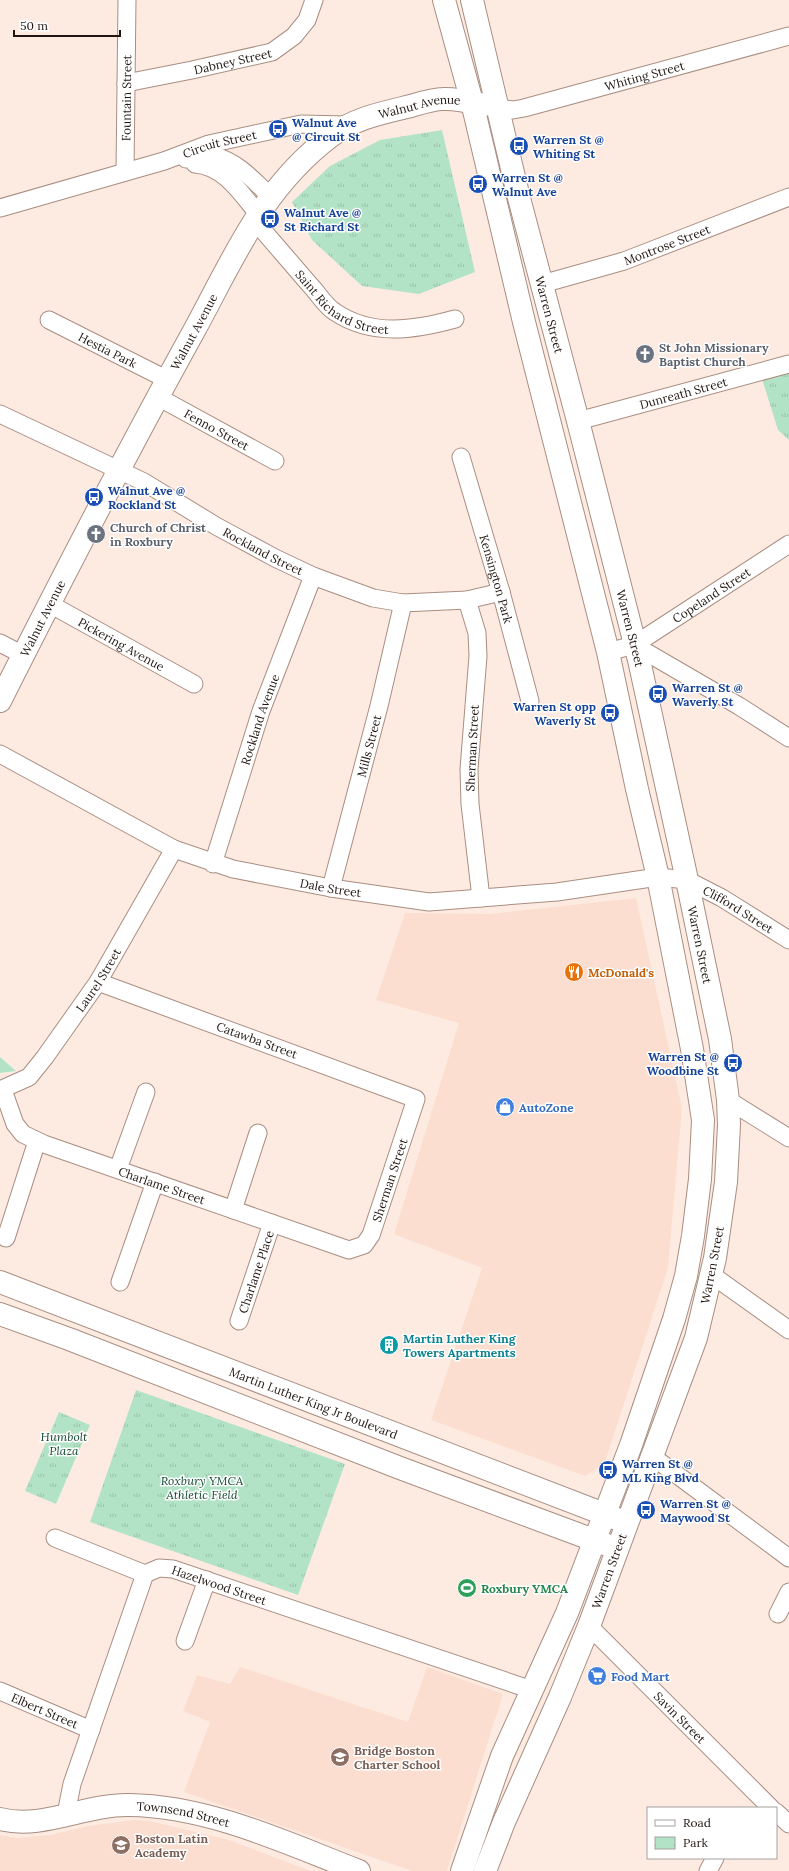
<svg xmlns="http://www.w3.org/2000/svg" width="789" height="1871" font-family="Lora,serif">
<defs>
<pattern id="park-tufts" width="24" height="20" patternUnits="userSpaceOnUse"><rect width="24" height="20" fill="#b3e3c7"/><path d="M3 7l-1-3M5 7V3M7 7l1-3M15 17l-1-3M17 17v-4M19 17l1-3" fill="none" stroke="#9ac2aa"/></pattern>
</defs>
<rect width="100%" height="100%" fill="#fdebe2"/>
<g fill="#fcded0">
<polygon points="636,898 682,1108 668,1268 604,1465 585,1476 431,1420 482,1268 394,1234 459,1023 376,1000 405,913 490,914"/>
<polygon points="240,1667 408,1722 427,1667 503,1694 447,1871 412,1871 184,1792 210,1722 183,1711 197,1675 230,1684"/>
<polygon points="134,1820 150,1821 229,1840 311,1871 0,1871 0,1835 17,1838 50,1835 88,1826"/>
</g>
<polygon fill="#b3e3c7" points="0,1057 16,1071 0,1073"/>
<g fill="url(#park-tufts)">
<polygon points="442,130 475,272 419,294 362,286 312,240 292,202 330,166 380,140"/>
<polygon points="789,370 789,440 778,430 762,379"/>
<polygon points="136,1390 345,1464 298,1595 90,1522"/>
<polygon points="59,1412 90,1425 56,1504 25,1491"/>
</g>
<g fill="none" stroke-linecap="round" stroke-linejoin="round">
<g stroke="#a98e80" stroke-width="19">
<g id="street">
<path id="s1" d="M 126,83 L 192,70 L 272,52 L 294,36 L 307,20 L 314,0"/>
<path id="s2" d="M 498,108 L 513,110 L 524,108 L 789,36"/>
<path d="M 186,159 C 195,158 206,155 214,156 C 237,161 254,181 270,196"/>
<path d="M 195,164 C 224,166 241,193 258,214"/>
<path id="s3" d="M 125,172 L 127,0"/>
<path id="s4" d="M 0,208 L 164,161 L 209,144 L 301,124 L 347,125"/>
<path id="s5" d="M 254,220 C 273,242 291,263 310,285 C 318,293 325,306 335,312 C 372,337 415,330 455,319"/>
<path id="s6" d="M 542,284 L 624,261 L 789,197"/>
<path id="s7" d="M 49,320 L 166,379"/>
<path id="s8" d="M 158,397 L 275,461"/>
<path id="s9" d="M 0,414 L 144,482 L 216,526 L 275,558 L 313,576 L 373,598 L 403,603 L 467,600 L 501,592"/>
<path id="s10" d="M 578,421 L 789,364"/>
<path id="s11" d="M 461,457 L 501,592 L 530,701"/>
<polyline points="467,600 477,633 478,656 469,769 470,804 481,898"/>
<path id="s12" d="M 48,603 L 194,684"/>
<polyline points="0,643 23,655"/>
<polyline points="634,645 739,706 789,738"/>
<path id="s13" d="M 608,652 L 634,645 L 789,544"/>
<path id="s14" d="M 0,754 L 174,849 L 233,869 L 331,888 L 429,902 L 557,892 L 658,877 L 687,880 L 722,898 L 789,940"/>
<path id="s15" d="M 213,864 L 261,711 L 313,576"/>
<path id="s16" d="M 331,888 L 379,706 L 403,603"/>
<path id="s17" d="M 0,1090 L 29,1077 L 45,1057 L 98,982 L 174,849"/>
<path id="s18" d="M 3,1090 L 15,1124 L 23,1134 L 44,1144 L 349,1250 L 364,1245 L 371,1235 L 416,1099 L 98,982"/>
<polyline points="728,1100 789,1138"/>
<polyline points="118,1169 146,1092"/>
<polyline points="233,1210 258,1133"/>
<polyline points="6,1238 37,1141"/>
<polyline points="712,1275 789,1330"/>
<polyline points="120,1282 155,1182"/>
<path id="s19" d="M 239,1321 L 272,1223"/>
<polyline points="653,1457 789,1558"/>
<polyline points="55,1538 145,1574"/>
<polyline points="778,1614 789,1592"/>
<path id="s20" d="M 589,1626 L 771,1808"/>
<polyline points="185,1641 207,1580"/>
<path id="s21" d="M 0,1691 L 91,1730"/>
<polyline points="776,1812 789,1824"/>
<path id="s22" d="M 66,1814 L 72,1784 L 145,1574 L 159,1568 L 173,1569 L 532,1690"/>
<polyline points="708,1871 715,1858"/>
</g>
</g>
<g stroke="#a98e80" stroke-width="24">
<g id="secondary">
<polyline points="444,0 472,102 524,322 608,652 637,789 658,877 692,1049 703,1120 700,1179 693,1236 686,1276 674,1319 631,1445 567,1613 502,1756 462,1871"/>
<path id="s23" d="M 472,0 L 519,198 L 578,421 L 639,660 L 687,880 L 720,1039 L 728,1100 L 729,1125 L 726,1182 L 715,1258 L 696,1338 L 589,1626 L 560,1697 L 504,1822 L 485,1871"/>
<path id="s24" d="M 0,701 C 63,576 127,452 195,329 C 234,257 263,187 331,136 C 355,118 382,113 411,106 C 421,103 433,99 443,99 C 457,98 470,102 484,105"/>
<path id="s25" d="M 0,1282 L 617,1519"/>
<polyline points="0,1314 69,1339 400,1468 607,1545"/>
<path id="s26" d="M 0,1819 C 42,1830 86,1804 129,1805 C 209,1806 286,1843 359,1871"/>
</g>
</g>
<use href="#street" stroke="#fff" stroke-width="17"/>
<use href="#secondary" stroke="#fff" stroke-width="22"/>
</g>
<defs>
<g id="bus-disc" transform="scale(1)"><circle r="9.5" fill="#1a4fb4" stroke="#fff"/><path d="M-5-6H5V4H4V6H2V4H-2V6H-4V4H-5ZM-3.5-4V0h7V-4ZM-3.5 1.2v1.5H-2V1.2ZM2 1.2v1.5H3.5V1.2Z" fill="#fff"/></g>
<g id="church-disc" transform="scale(1)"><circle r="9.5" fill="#6b7280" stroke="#fff"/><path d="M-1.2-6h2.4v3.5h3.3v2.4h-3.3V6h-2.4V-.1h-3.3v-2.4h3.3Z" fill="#fff"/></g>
<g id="restaurant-disc" transform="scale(1)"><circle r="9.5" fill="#e8710a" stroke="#fff"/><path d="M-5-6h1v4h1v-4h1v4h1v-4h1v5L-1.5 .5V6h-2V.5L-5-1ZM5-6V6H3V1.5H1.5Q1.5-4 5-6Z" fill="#fff"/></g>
<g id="shop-disc" transform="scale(1)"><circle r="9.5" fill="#3f7fe0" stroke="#fff"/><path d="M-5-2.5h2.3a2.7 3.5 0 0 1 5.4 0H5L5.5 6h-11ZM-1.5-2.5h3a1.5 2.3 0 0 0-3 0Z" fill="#fff"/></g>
<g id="building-disc" transform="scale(1)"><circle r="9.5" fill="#0f9aa8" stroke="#fff"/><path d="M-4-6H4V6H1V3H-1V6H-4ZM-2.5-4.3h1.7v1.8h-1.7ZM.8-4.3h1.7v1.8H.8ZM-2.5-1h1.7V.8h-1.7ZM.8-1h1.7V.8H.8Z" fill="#fff"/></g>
<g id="stadium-disc" transform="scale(1)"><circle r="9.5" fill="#2e9e5b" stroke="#fff"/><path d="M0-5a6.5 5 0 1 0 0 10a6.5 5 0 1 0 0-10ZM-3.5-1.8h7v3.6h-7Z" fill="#fff"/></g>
<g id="supermarket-disc" transform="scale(1)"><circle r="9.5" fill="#3f7fe0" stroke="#fff"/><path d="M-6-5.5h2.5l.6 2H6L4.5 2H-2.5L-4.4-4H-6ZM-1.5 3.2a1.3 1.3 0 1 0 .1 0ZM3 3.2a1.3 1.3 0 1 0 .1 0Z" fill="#fff"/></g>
<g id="school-disc" transform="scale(1)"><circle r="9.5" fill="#8d6e63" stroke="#fff"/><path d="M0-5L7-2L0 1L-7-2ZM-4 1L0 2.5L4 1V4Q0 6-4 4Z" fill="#fff"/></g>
</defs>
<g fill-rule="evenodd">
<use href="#bus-disc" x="278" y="129"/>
<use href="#bus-disc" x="519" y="146"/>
<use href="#bus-disc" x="478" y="184"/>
<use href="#bus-disc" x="270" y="219"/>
<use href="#church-disc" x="645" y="354"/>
<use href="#bus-disc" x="94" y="497"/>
<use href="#church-disc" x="96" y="534"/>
<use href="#bus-disc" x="658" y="694"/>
<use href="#bus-disc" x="610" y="713"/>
<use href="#restaurant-disc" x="574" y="972"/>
<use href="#bus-disc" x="733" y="1063"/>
<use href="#shop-disc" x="505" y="1107"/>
<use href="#building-disc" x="389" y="1345"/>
<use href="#bus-disc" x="608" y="1470"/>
<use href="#bus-disc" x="646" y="1510"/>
<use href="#stadium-disc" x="467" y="1588"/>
<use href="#supermarket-disc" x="597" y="1676"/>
<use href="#school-disc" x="340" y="1757"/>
<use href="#school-disc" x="121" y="1845"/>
</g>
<g text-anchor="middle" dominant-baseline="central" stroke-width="3" stroke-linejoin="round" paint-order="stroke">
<g font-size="12" fill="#201611" stroke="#fff">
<text stroke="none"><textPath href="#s1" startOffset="109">Dabney Street</textPath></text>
<text stroke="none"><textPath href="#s2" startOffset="151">Whiting Street</textPath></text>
<text stroke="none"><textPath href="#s3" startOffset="74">Fountain Street</textPath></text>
<text stroke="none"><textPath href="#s24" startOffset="753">Walnut Avenue</textPath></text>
<text stroke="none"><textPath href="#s4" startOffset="229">Circuit Street</textPath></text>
<text stroke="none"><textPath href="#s6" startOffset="131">Montrose Street</textPath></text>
<text stroke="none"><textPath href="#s5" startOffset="124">Saint Richard Street</textPath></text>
<text stroke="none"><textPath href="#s23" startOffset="324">Warren Street</textPath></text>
<text stroke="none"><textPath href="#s24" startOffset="417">Walnut Avenue</textPath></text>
<text stroke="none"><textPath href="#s7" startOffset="66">Hestia Park</textPath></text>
<text stroke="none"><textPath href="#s10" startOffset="109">Dunreath Street</textPath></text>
<text stroke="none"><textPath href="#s8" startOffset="67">Fenno Street</textPath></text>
<text stroke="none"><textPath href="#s9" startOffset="297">Rockland Street</textPath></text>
<text stroke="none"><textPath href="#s11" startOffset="127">Kensington Park</textPath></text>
<text stroke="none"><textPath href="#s13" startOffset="119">Copeland Street</textPath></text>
<text stroke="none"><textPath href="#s24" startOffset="93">Walnut Avenue</textPath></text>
<text stroke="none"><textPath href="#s23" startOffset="648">Warren Street</textPath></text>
<text stroke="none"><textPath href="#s12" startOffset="84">Pickering Avenue</textPath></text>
<text stroke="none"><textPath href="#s15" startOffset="152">Rockland Avenue</textPath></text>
<text stroke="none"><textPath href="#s16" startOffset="147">Mills Street</textPath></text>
<text transform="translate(472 748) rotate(-87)">Sherman Street</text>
<text stroke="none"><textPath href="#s14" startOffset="360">Dale Street</textPath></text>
<text stroke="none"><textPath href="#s14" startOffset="778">Clifford Street</textPath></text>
<text stroke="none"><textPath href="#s23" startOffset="972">Warren Street</textPath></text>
<text stroke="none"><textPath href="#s17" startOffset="151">Laurel Street</textPath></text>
<text transform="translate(257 1040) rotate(20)">Catawba Street</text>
<text stroke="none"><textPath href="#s18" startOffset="481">Sherman Street</textPath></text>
<text stroke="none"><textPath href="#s18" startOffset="197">Charlame Street</textPath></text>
<text transform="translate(712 1265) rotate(-79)">Warren Street</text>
<text stroke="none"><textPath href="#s19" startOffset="52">Charlame Place</textPath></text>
<text stroke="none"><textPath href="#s25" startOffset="336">Martin Luther King Jr Boulevard</textPath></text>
<text transform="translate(609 1571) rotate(-70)">Warren Street</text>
<text stroke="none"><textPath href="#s22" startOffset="331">Hazelwood Street</textPath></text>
<text stroke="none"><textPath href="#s21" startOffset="49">Elbert Street</textPath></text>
<text stroke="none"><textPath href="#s20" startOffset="129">Savin Street</textPath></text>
<text stroke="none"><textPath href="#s26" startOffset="186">Townsend Street</textPath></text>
</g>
<g font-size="12" font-weight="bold" fill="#164399" stroke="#fff" text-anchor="start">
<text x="292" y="122">Walnut Ave<tspan x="292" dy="14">@ Circuit St</tspan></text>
<text x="533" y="139">Warren St @<tspan x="533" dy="14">Whiting St</tspan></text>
<text x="492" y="177">Warren St @<tspan x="492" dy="14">Walnut Ave</tspan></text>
<text x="284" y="212">Walnut Ave @<tspan x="284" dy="14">St Richard St</tspan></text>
<text x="108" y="490">Walnut Ave @<tspan x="108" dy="14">Rockland St</tspan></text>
<text x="672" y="687">Warren St @<tspan x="672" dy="14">Waverly St</tspan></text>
<text x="596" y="706" text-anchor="end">Warren St opp<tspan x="596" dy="14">Waverly St</tspan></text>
<text x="719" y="1056" text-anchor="end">Warren St @<tspan x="719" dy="14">Woodbine St</tspan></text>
<text x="622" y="1463">Warren St @<tspan x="622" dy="14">ML King Blvd</tspan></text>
<text x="660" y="1503">Warren St @<tspan x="660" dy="14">Maywood St</tspan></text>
</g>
<g font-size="12" font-weight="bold" fill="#5b616d" stroke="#fff" text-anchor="start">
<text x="659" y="347">St John Missionary<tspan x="659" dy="14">Baptist Church</tspan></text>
<text x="110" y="527">Church of Christ<tspan x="110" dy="14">in Roxbury</tspan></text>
</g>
<g font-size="12" font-weight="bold" fill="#c56008" stroke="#fff" text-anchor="start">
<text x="588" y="972">McDonald's</text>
</g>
<g font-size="12" font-weight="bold" fill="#366cbe" stroke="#fff" text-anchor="start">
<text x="519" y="1107">AutoZone</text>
<text x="611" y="1676">Food Mart</text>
</g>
<g font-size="12" font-weight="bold" fill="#0d838f" stroke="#fff" text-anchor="start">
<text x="403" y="1338">Martin Luther King<tspan x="403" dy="14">Towers Apartments</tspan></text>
</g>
<g font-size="12" font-style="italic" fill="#124830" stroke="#fff">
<text x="64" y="1436">Humbolt<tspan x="64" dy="14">Plaza</tspan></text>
<text x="202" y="1480">Roxbury YMCA<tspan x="202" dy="14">Athletic Field</tspan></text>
</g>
<g font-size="12" font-weight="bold" fill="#27864d" stroke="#fff" text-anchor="start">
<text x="481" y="1588">Roxbury YMCA</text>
</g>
<g font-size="12" font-weight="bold" fill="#785e54" stroke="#fff" text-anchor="start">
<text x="354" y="1750">Bridge Boston<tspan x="354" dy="14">Charter School</tspan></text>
<text x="135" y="1838">Boston Latin<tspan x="135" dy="14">Academy</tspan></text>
</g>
</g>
<rect x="647" y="1807" width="130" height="52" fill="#ffffff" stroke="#a6a2a0"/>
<rect x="655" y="1820" width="20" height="6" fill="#ffffff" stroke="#a6a2a0"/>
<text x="683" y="1827" font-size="12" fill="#201611">Road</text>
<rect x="655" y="1837" width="20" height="12" fill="url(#park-tufts)" stroke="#a6a2a0"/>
<text x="683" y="1847" font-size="12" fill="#201611">Park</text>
<path d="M14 30v6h106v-6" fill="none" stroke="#201611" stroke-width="2"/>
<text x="20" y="30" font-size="12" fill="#201611" stroke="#ffffff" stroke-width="3" paint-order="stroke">50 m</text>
</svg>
